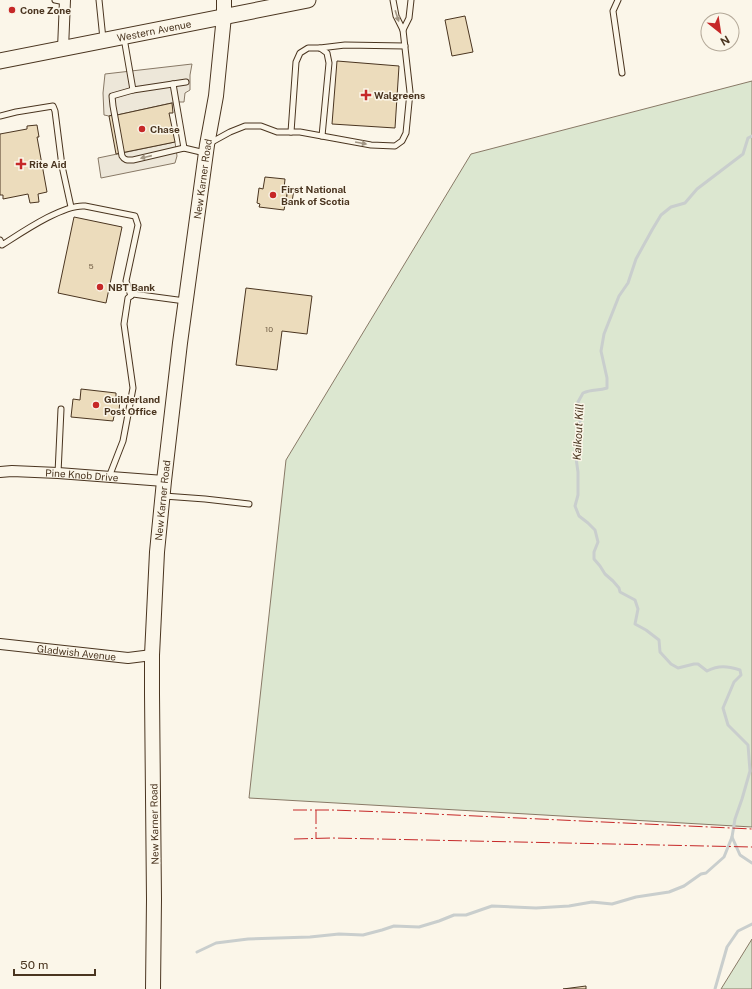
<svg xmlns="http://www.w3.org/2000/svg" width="752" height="989" font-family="'Public Sans',sans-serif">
<rect width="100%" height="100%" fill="#fbf6e9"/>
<g fill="#dce7d0" stroke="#887966">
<polygon points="752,81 752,827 249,798 286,460 471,154"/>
<polygon points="752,939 752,989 721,989"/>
</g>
<g fill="#ede7d9" stroke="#887966">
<polygon points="192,64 190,75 190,90 185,93 184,102 176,102 117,115 116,114 109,116 104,115 103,93 105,74"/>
<polygon points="175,142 177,156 175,163 101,178 98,158"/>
</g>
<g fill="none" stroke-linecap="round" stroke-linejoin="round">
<g stroke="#c9cecd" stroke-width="3">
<path d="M 752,136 L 748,138 L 743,154 L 697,189 L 685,203 L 671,207 L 661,215 L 652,230 L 636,259 L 628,283 L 619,296 L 604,334 L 601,351 L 607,378 L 607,388 C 598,391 592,389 583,393 L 578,402 L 580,422 L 579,442 L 575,451 L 578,472 L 578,495 L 575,506 L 579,516 L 588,523 L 595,530 L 598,542 L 594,552 L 594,559 L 600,566 L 605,574 L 613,581 L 619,588 L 620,592 L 635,600 L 638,609 L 635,624 L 646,630 L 659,640 L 660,652 L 671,664 L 678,668 L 694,664 L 698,664 L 707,671 C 719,665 727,666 740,670 L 741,675 L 734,682 L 723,708 L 728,725 L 748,745 L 750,771 L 742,799 L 735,819 L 732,837 L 740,855 L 752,863"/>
<polyline points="197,952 216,943 248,939 310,937 339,934 363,935 382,930 394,926 419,927 439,921 454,915 466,915 492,906 536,908 569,906 592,902 612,904 636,897 669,892 684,886 701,874 706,873 724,857 732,837"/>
<polyline points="715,989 727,947 738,931 752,924"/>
</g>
</g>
<g fill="#ecdcbc" stroke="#4a3520">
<polygon points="465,16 473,52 452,56 445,20"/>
<polygon points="337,61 399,66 395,128 332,124"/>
<polygon points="172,103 173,113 169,113 175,142 116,154 109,116 117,114 117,115"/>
<polygon points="37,125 39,137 37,137 47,192 38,194 39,202 30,203 28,194 3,199 3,195 0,195 0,134 27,129 27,126"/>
<polygon points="265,177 285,179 284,189 288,189 284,210 259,207 260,204 257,203 259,188 263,189"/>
<polygon points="288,189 294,189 292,202 286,201"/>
<polygon points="74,217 122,227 106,303 58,293"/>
<polygon points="246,288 312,296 307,334 282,331 277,370 236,365"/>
<polygon points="81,389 116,393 116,399 120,399 119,412 115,411 113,421 71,417 73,399 80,400"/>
<polygon points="586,986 586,989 563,989"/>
</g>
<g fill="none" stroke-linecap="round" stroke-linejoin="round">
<g stroke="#4a3520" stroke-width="7">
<g id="service">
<polyline points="55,0 65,2"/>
<polyline points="99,0 103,39"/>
<polyline points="618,0 613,11 622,73"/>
<polyline points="403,30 409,18 411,0"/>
<polyline points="124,38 133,90 186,82"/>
<polyline points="320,48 345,45 405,46"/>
<polyline points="173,84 184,148"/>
<path d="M 133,90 L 112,96 L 113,106 L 122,156 C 125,161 128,160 133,160 L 184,148 L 205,153"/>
<polyline points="0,116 16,112 53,106 55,111 62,166 71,207"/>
<polyline points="291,132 296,62 300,53 308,48 320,48 327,53 329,63 322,136"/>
<polyline points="210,143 230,132 245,126 261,126 277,132 300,132 371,145 395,146 402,141 406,133 410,92 403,30 396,16 393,0"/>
<path d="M 0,240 L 2,245 C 21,233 63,204 85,206 L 135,216 L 138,225 L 126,281 L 131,296"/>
<polyline points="58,473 61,409"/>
<polyline points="109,477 123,441 133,388 124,324 128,298 133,294 185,301"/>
<polyline points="164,496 205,499 249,504"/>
</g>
</g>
<g stroke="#4a3520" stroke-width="12">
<g id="minor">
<polyline points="63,49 65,0"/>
<path id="s1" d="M 0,472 L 12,471 L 58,473 L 164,481"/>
<path id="s2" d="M 0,644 L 128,658 L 152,655"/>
</g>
</g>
<g stroke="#4a3520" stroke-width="16">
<g id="secondary">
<path id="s3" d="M 153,989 L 154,899 L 152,694 L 152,655 L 157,552 L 164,481 L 180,343 L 207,145 L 216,96 L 224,16 L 224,0"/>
</g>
</g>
<g stroke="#4a3520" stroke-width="17">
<g id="primary">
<path id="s4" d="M 0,61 L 308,0"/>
</g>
</g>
<use href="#service" stroke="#fbf6e9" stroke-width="5"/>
<use href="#minor" stroke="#fbf6e9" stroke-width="10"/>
<use href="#secondary" stroke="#fbf6e9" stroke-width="14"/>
<use href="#primary" stroke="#fbf6e9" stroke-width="15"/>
<g stroke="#c62828" stroke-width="1" stroke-dasharray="14 3 2 3" stroke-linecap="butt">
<polyline points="293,810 332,810 412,813 752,829"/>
<polyline points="316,810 316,839"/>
<polyline points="294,839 332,838 752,847"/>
</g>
</g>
<defs><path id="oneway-solid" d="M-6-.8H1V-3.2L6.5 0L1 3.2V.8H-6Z"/></defs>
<g fill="#a29684">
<use href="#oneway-solid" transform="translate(397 16) rotate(72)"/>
<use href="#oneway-solid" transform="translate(361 143) rotate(10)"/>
<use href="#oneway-solid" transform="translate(146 157) rotate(167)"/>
</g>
<g fill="#c62828" stroke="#fbf6e9" stroke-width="1.5">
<circle cx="12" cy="10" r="4"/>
<path d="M364 89h4v4h4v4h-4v4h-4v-4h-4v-4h4z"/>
<circle cx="142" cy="129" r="4"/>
<path d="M19 158h4v4h4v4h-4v4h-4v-4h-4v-4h4z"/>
<circle cx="273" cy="195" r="4"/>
<circle cx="100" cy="287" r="4"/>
<circle cx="96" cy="405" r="4"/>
</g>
<g text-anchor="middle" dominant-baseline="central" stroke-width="3" stroke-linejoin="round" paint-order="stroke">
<g font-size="8" fill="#725f47">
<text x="91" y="266">5</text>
<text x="269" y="329">10</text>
</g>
<g font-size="10" font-weight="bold" fill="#4a3520" stroke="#fbf6e9" text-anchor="start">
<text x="20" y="10">Cone Zone</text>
<text x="374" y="95">Walgreens</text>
<text x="150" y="129">Chase</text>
<text x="29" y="164">Rite Aid</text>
<text x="281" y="189">First National<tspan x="281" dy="12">Bank of Scotia</tspan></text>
<text x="108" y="287">NBT Bank</text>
<text x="104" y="399">Guilderland<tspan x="104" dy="12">Post Office</tspan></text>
</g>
<g font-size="10" fill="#4a3520" stroke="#fbf6e9">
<text stroke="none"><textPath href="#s4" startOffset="157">Western Avenue</textPath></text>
<text stroke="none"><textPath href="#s3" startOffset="813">New Karner Road</textPath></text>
<text stroke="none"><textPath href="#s1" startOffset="82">Pine Knob Drive</textPath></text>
<text stroke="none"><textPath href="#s3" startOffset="489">New Karner Road</textPath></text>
<text stroke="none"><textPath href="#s2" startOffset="77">Gladwish Avenue</textPath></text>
<text transform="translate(154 824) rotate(-91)">New Karner Road</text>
</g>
<g font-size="11" font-style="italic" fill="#4a3520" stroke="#fbf6e9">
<text transform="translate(578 432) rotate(-87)">Kaikout Kill</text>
</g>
</g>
<g transform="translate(720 32) rotate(150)"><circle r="19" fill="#fbf6e9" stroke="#b4a999"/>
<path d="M0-3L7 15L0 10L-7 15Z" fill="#c62828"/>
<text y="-6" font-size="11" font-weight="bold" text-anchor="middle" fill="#4a3520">N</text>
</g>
<path d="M14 969v6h81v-6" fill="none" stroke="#4a3520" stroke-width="2"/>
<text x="20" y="969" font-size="12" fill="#4a3520" stroke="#fbf6e9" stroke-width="3" paint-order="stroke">50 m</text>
</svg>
